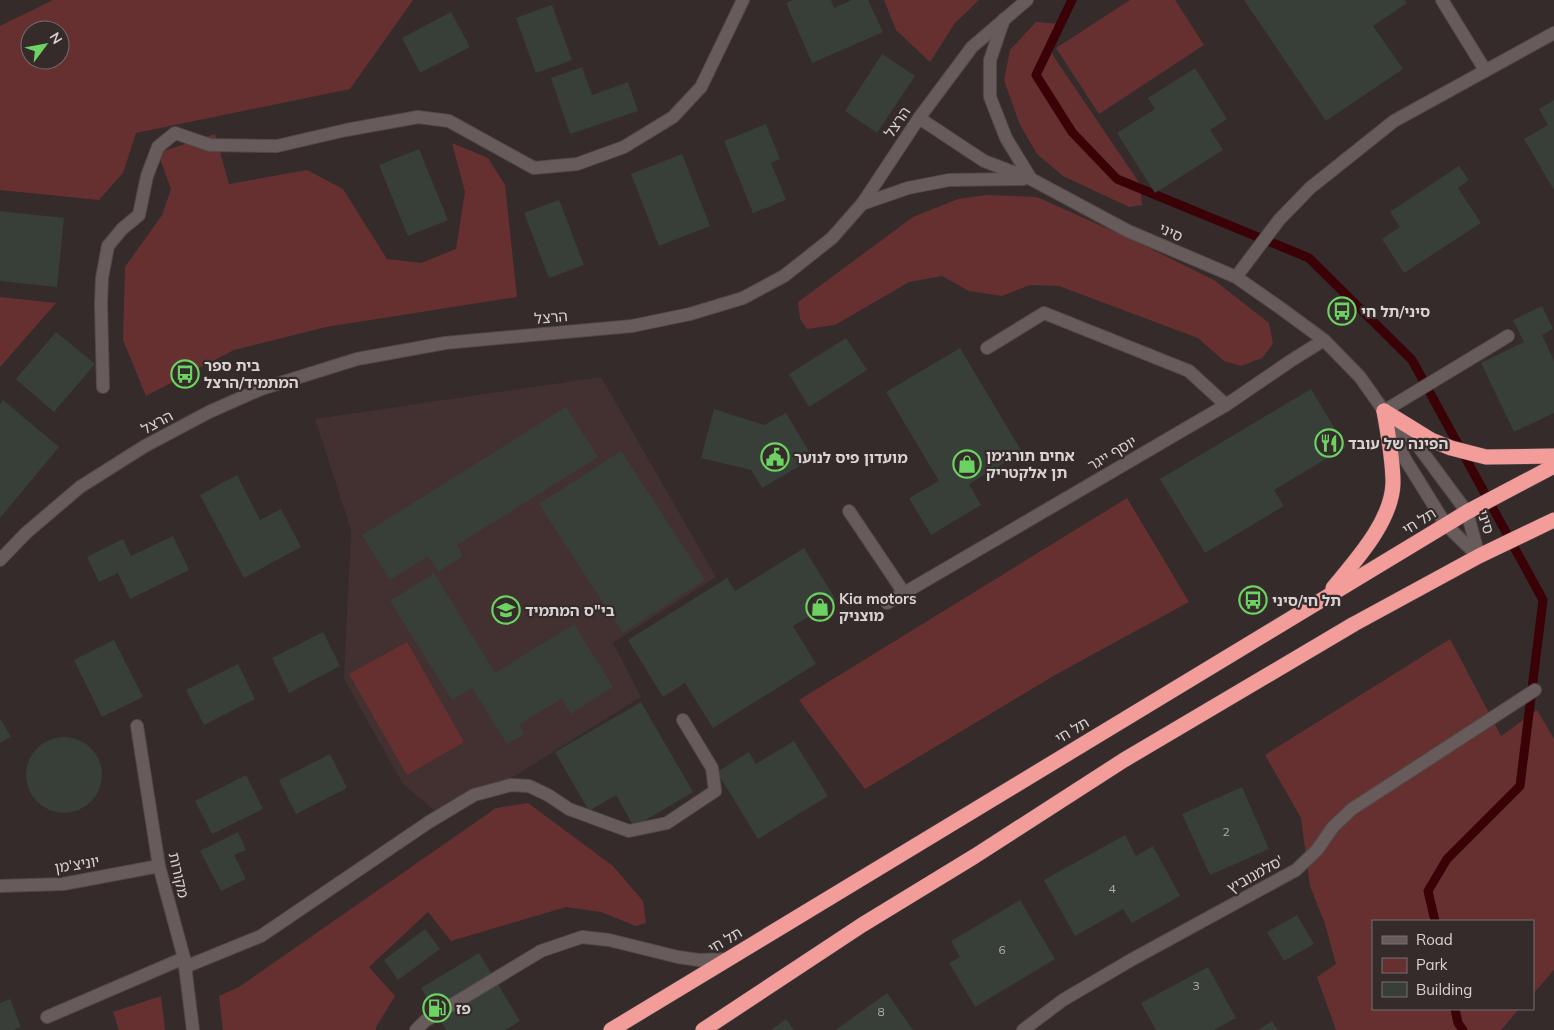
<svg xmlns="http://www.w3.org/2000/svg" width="1554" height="1030" font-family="Mulish,'Noto Sans Hebrew',sans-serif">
<rect width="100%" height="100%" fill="#342b2a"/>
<polygon fill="#423130" points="601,377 716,577 613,643 641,697 445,819 403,784 344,679 351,530 315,419"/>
<g fill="#673030" fill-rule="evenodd">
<path d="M 53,0 L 413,0 L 350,89 L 136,133 L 123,173 L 99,200 L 0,190 L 0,26 ZM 30,30 L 60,30 L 60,60 L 30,60 Z"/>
<polygon points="884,0 979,0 955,23 930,62 896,30"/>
<polygon points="1130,0 1175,0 1204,45 1099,114 1056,48"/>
<polygon points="1036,22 1059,24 1047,42 1054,57 1140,184 1142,205 1129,207 1063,176 1037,154 1020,125 1004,80 1010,50"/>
<polygon points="215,134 229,184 307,170 343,189 387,259 421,263 456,249 465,192 452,143 488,158 505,185 517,297 326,327 234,350 146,396 123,340 125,267 162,215 171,189 158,153"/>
<polygon points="987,195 1037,197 1135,241 1214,280 1269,323 1273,344 1262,358 1241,366 1224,361 1198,338 1059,286 1030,285 1002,296 969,291 942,276 909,282 835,325 807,329 800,319 798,302 913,217 958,199"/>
<polygon points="0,297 56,303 0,367"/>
<polygon points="1127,498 1189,602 1055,675 865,789 799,700"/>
<polygon points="1450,639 1501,736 1537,710 1554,739 1554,970 1533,994 1533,921 1373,921 1373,1009 1519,1009 1501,1030 1336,1030 1317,977 1336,964 1325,924 1310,886 1301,818 1265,755"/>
<polygon points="407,642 464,742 407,775 349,674"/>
<polygon points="528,803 613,866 643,901 646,923 636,926 601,912 566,907 451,941 428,912 369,967 395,996 376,1027 376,1030 223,1030 219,996 239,987 496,808"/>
<polygon points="161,996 165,1030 119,1030 113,1012"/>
</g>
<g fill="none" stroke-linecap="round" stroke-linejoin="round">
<g stroke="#3a0107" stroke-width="9">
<polyline points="1072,0 1036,75 1072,132 1117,179 1309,258 1412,360 1543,600 1520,786 1447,859 1428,891 1435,921"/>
<polyline points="1455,1009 1458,1023 1463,1030"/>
</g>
</g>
<g fill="#383f38">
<polygon points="793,0 831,0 834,8 852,0 868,0 883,32 812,63 786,3"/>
<polygon points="1244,0 1405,0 1407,3 1373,26 1403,69 1326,121"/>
<polygon points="552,5 572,60 536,73 516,18"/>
<polygon points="451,12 470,47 420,73 402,38"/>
<polygon points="882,54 915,76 877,133 845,111"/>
<polygon points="582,67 592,95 628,82 638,111 570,134 551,78"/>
<polygon points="1195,68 1227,119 1210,130 1223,150 1155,193 1117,133 1155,109 1148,98"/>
<polygon points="1554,100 1554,190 1524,139 1548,125 1539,109"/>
<polygon points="766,124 780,159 771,163 786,200 753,213 724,141"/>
<polygon points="419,149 448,220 408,236 379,165"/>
<polygon points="682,154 710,226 659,246 631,174"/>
<polygon points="1459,166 1469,180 1458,188 1481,223 1404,273 1382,239 1400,227 1390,212"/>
<polygon points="559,200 584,265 549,278 524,213"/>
<polygon points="0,211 64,218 57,287 0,281"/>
<polygon points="1542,306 1553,329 1542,335 1554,361 1554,413 1514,432 1481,363 1524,342 1513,320"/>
<polygon points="56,332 95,364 54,412 16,379"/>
<polygon points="846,338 867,370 809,407 789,374"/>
<polygon points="960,348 1022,452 969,484 981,505 931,535 909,498 939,481 886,392"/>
<polygon points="1311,389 1346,447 1274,490 1284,506 1205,553 1160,479"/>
<polygon points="3,400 59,447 0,518 0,404"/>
<polygon points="566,407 598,457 457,545 463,556 438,572 428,556 390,580 362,535"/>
<polygon points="714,409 764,425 786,413 813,458 762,488 751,470 701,458"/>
<polygon points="621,451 705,580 623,633 539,504"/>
<polygon points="237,475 260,520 281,509 301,547 244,578 200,495"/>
<polygon points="173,536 189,570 130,599 118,573 99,582 87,557 123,539 131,556"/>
<polygon points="804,548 836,600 793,626 816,664 713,728 685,683 663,697 628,640 727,578 735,591"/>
<polygon points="434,573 495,673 574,624 613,687 571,714 562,698 519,725 525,734 507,744 472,688 452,700 390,601"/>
<polygon points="323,632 340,666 289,693 272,658"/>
<polygon points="114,640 143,697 102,717 74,660"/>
<polygon points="238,664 255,699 204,725 186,690"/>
<polygon points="641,702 693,792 634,827 616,795 589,811 555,752"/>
<polygon points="0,718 11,737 0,743"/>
<circle cx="64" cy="775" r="38"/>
<polygon points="794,741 828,796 758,839 717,772 749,752 756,764"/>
<polygon points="330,754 347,788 296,814 279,780"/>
<polygon points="246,775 263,809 212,834 195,801"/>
<polygon points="1242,787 1269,849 1210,875 1182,814"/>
<polygon points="238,832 246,850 234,855 246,879 221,891 200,851"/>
<polygon points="1125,835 1136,856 1153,846 1180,896 1132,923 1123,909 1075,936 1044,880"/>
<polygon points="1020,900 1055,959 975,1007 949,963 960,957 951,941"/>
<polygon points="1297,915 1314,944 1284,961 1267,932"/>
<polygon points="425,929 440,949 398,980 384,960"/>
<polygon points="479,953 520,1021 505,1030 446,1030 421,988"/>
<polygon points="1208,967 1236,1018 1214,1030 1156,1030 1141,1003"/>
<polygon points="887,993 913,1030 838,1030 837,1029"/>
<polygon points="10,999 21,1027 13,1030 0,1030 0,1003"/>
<polygon points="786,1019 794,1030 771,1030"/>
<polygon points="1272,1021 1278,1030 1258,1030"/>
</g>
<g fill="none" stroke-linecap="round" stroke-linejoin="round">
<g stroke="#514949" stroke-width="14">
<g id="minor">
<polyline points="1442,0 1485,70"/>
<polyline points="1004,19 990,60 990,97 1006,138 1031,179"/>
<polyline points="919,118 984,161 1031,179 1128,231 1236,277 1279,307 1324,340 1360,377 1384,411 1415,442 1467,512 1479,556"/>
<polyline points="862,204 908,188 949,180 1023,179"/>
<polyline points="1236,277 1279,220 1310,188 1394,121 1554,33"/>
<polyline points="987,348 1044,313 1189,371 1226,405"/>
<polyline points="103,387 101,304 102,278 108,246 122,229 139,215 147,176 158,147 175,133 210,145 277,146 346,130 418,117 449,121 534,168 577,164 624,147 673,117 701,87 743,0"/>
<polyline points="1384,411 1508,336"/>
<polyline points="1390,425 1405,459 1446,525 1478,556"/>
<polyline points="849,511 904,593"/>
<polyline points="0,560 26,533 80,487 145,446 209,412 261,389 357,359 445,343 632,326 690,314 743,298 784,276 832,238 862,204 919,118 972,47 1027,0"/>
<polyline points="887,603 1226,405 1292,360 1324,340"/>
<polyline points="137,726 159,866 184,958 193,1030"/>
<polyline points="0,886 63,884 159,866"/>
<polyline points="185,967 261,936 429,822 474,795 511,785 529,786 548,795 569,809 629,831 667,823 715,791 712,768 683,720"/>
<polyline points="47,1017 184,958"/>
<polyline points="416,1030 425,1021 541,951 582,937 609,940 678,957 699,960 729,959"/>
<polyline points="1023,1030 1063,1000 1131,960 1296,870 1317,850 1333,827 1352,809 1535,690"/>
</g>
</g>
<g stroke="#514949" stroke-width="16">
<g id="highway">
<polyline points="1384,411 1431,440 1451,448 1486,457 1554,456"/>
<path d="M 1333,588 C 1356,560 1392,521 1393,483 C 1393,459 1388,434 1384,411"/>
<polyline points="611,1030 1467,512 1554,466"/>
<polyline points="703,1030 862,925 975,856 1124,760 1354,624 1479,556 1554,520"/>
</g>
</g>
<use href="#minor" stroke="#675c5b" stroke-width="12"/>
<use href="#highway" stroke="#f39d9b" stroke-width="15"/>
</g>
<defs>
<g id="bus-ring" transform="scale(1.4375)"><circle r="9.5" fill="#342b2a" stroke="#6cd362" stroke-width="1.5"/><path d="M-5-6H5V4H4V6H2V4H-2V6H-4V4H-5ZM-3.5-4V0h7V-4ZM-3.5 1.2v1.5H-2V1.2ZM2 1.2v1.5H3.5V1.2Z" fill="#6cd362"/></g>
<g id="restaurant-ring" transform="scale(1.4375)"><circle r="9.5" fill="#342b2a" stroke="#6cd362" stroke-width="1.5"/><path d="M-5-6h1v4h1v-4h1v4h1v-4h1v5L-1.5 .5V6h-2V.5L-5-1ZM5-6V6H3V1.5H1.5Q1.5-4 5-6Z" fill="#6cd362"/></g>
<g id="civic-ring" transform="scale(1.4375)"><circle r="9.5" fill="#342b2a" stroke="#6cd362" stroke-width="1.5"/><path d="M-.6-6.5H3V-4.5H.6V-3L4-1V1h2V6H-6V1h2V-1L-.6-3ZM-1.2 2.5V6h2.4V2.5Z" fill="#6cd362"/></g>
<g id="shop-ring" transform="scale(1.4375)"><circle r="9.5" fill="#342b2a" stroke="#6cd362" stroke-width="1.5"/><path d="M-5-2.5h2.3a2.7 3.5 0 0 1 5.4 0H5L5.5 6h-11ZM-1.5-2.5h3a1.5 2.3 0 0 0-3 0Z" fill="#6cd362"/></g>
<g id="school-ring" transform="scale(1.4375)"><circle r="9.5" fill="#342b2a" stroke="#6cd362" stroke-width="1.5"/><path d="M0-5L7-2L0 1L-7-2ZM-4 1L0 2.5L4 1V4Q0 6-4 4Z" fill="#6cd362"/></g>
<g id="fuel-ring" transform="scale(1.4375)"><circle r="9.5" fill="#342b2a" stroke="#6cd362" stroke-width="1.5"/><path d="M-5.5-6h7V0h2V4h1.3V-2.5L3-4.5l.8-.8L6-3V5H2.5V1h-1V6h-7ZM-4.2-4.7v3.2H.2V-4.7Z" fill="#6cd362"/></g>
</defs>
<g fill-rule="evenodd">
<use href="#bus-ring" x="1342" y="311"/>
<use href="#bus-ring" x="185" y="374"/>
<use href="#restaurant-ring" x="1329" y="443"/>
<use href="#civic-ring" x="775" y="457"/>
<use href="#shop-ring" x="967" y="464"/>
<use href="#bus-ring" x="1253" y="600"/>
<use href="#shop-ring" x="820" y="607"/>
<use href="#school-ring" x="506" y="610"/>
<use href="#fuel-ring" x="437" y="1008"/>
</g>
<g text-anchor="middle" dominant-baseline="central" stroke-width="4.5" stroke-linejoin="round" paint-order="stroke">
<g font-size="12" fill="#b2aeac">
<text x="1226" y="831">2</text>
<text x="1112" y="888">4</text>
<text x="1002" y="949">6</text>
<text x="1196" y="985">3</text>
<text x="881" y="1011">8</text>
</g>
<g font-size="15" fill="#dad3d3" stroke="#342b2a">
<text transform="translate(897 122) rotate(-56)">הרצל</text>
<text transform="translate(1171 232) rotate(24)">סיני</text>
<text transform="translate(551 317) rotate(-5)">הרצל</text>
<text transform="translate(157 422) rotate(-28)">הרצל</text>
<text transform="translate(1112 453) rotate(-30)">יוסף ייגר</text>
<text transform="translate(1419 521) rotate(-32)">תל חי</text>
<text transform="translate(1486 522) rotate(73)">סיני</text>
<text transform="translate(1072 730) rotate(-31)">תל חי</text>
<text transform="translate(77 864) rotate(-9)">יוניצ'מן</text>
<text transform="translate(1255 874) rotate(-29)">סלמנוביץ'</text>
<text transform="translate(179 875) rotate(77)">מקורות</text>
<text transform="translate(725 940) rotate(-31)">תל חי</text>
</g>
<g font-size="15" font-weight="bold" fill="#dad3d3" stroke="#342b2a" text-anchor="start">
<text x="1361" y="311">סיני/תל חי</text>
<text x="204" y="365">בית ספר<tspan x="204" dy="17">המתמיד/הרצל</tspan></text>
<text x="1348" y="443">הפינה של עובד</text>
<text x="986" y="455">אחים תורג׳מן<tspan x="986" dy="17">תן אלקטריק</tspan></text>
<text x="794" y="457">מועדון פיס לנוער</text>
<text x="839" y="598">Kia motors<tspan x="839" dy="17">מוצניק</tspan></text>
<text x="1272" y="600">תל חי/סיני</text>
<text x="525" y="610">בי"ס המתמיד</text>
<text x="456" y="1008">פז</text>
</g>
</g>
<rect x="1372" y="920" width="162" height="90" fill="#342b2a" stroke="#766e6e"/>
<rect x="1382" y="936" width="25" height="8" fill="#675c5b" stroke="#766e6e"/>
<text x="1416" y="945" font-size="15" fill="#dad3d3">Road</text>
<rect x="1382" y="958" width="25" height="15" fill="#673030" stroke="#766e6e"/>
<text x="1416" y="970" font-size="15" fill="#dad3d3">Park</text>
<rect x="1382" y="982" width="25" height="15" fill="#383f38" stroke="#766e6e"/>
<text x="1416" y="995" font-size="15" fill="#dad3d3">Building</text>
<g transform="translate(45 45) rotate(58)"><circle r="24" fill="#342b2a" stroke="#766e6e"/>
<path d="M0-4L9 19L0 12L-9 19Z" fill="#6cd362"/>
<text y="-8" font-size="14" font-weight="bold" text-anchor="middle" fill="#dad3d3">N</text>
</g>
</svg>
